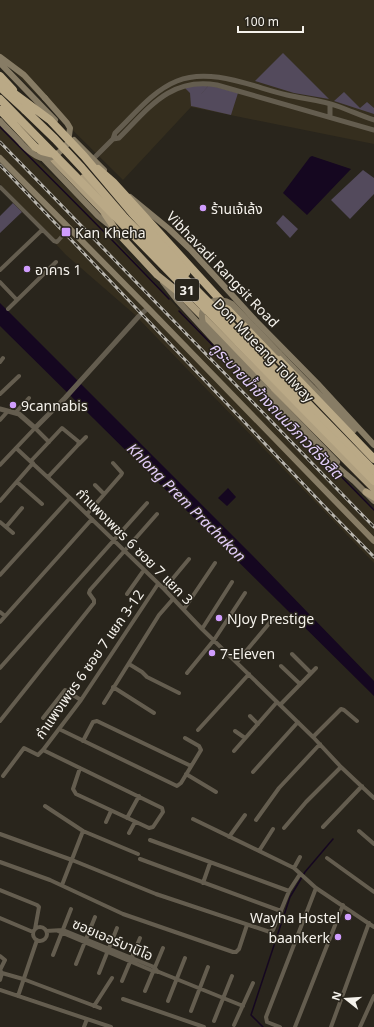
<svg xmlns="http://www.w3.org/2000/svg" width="374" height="1027" font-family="'Noto Sans','Noto Sans Thai',sans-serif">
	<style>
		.built { fill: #352e1e }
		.green { fill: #534a5c }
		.water { fill: #150720 }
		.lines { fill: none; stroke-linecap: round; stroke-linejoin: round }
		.stream { stroke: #150720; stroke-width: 1.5 }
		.minor { stroke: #645d4f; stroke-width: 4 }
		.tertiary { stroke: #645d4f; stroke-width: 5 }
		.secondary { stroke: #877c65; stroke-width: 6 }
		.trunk { stroke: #ae9e7e; stroke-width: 7 }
		.motorway { stroke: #baa986; stroke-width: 8 }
		.rail-casing { stroke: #b9b6af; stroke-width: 3 }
		.rail { stroke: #29251c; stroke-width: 1.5; stroke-dasharray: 4.5; stroke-linecap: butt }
		.secondary-bridge { stroke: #877c65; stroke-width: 6 }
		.motorway-bridge { stroke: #baa986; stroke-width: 8 }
		.poi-dot { fill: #d09dfe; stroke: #29251c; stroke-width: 1.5 }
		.labels { text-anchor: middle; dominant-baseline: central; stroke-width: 3; stroke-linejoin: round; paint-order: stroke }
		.shield { fill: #29251c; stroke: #b8b4ae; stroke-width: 1 }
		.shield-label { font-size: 13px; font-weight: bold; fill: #f5f2ec }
		.poi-label { font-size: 14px; fill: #f5f2ec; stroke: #29251c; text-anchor: start }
		.street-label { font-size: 14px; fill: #f5f2ec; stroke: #29251c }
		.water-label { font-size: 15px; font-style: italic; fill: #e4cefb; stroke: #29251c }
	</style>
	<rect width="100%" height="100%" fill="#29251c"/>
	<path class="built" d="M 0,0 L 374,0 L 374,144 L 191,107 L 123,180 L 0,58 Z
		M 0,125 L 72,193 L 177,307 L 287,422 L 374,509 L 374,563 L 134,314 L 66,255 L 0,184 Z"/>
	<path class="green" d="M 283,53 L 329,99 L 294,93 L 255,81 Z
		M 209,85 L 238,93 L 231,115 L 196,107 L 197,99 Z
		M 189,86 L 208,86 L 197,99 L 196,107 L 191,106 L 190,93 L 185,88 Z
		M 344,92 L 360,108 L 367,102 L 374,108 L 374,114 L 334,101 Z
		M 363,170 L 374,178 L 374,194 L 350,219 L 331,200 Z
		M 13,203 L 22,212 L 0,233 L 0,216 Z
		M 283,215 L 298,229 L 290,238 L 276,223 Z"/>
	<path class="water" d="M 312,156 L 351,169 L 307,215 L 283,193 L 310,157 Z
		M 0,303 L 253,556 L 374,681 L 374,696 L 0,326 Z
		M 228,488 L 236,497 L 227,506 L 218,498 Z"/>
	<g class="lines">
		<path class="stream" d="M 0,127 C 56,184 114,241 169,299
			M 179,311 L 374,510
			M 263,1027 L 251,1015 L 290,897 L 305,872 L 333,839"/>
		<path class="minor" d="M 0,187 L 54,241 L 57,242 L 69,228
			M 0,270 L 42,230
			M 0,282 L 17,300
			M 8,309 L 56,262
			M 0,362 L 3,358
			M 0,394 L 19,376
			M 15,413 L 29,398
			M 0,420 L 8,411
			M 79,444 L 86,437
			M 16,448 L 70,498 L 164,589 L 202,629 L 313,737 L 341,767 L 374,798
			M 31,461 L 62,428 L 79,442 L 78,445 L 48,477
			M 0,465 L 35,428 L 49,442
			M 17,482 L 42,504
			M 95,485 L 104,494
			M 0,501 L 33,463
			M 87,514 L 121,475 L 122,473 L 113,463
			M 0,522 L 13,533
			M 6,527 L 22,508
			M 0,575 L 70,498
			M 164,589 L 189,559
			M 127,594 L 144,570
			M 184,609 L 215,563
			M 0,612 L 5,616
			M 0,622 L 92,519
			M 202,629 L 232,582
			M 292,654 L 311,673
			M 237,662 L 272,620
			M 129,664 L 142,672 L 147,677 L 179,693
			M 281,666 L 300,684
			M 0,668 L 147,503
			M 187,673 L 214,640 L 245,593
			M 113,687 L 154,713
			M 104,703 L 159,615 L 173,599
			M 280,705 L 316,668
			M 250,716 L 258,724
			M 43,718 L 65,690 L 81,700
			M 0,721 L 94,603 L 94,600 L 89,593 L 90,590 L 157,514
			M 59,729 L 177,786 L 181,783 L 201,750 L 199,746 L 185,738
			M 198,730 L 249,674
			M 235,731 L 245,738
			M 313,737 L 341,709 L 344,710 L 357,721
			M 83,741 L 93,722 L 97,721 L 191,766
			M 43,750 L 162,808 L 163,812 L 153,827 L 149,828 L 76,794 L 73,789 L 80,768
			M 234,751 L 277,702
			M 253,772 L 298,722
			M 186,774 L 216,792
			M 3,776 L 24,748 L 38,755 L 43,750 L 81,700 L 158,584
			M 45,806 L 83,831 L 138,854
			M 127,818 L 139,796
			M 193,819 L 294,868 L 316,888 L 374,927
			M 256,820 L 279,788 L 320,744
			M 106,822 L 111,811
			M 323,827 L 362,786
			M 284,828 L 306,802 L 341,767
			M 359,831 L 374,844
			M 129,833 L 135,822
			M 0,834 L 72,860 L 156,894 L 270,932 L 273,930 L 289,891 L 300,874
			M 229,837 L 245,815
			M 150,840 L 289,891
			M 259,851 L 273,829
			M 327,858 L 374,892
			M 140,859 L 281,911
			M 0,862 L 50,880 L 123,914 L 233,952 L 236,952 L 239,949 L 247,925
			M 294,868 L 300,857
			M 203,883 L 210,863
			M 62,885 L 83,831
			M 0,890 L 37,905 L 39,907 L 35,929
			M 0,918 L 33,932
			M33 934a7 7 0 1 1 14 0a7 7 0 1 1-14 0Z
			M 46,931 L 63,930 L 154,967 L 158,972
			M 58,931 L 153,971 L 159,972 L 243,1006
			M 53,955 L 71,909
			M 0,956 L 5,960 L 0,970 L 2,973 L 0,980
			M 76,964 L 95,917
			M 2,973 L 23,979 L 100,1008
			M 99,973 L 117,928
			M 122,981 L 140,938
			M 0,990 L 111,1027
			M 145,991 L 163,948
			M 18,996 L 37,940
			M 123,999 L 204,1027
			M 168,1001 L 185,958
			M 94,1006 L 112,978
			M 191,1011 L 208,967
			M 214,1021 L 232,976
			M 234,1025 L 253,983
			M 84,1027 L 87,1019
			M 280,1027 L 267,1022 L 266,1017 L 316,888
			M 295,1027 L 343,905
			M 331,1027 L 369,923
			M 360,1027 L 374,996"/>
		<path class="tertiary" d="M 330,117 L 330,104
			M 113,139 L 119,138 C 149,108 170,77 217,85 L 374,130
			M 93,159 L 113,139 L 115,133 C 134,115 152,91 177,81 C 211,67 253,87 287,95 C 304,99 323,100 340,107 C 351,111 362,116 374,120
			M 0,409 L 19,414 L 35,428 L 65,398 L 139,316 L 148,308"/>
		<path class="secondary" d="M 0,57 L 24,75 L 45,98
			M 0,63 L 55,120
			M 74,140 L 104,170
			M 40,155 L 98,216 L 114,229
			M 0,158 L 148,308 L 374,541
			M 130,197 L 169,229 L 190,249 L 255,320 L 317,383 L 374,445
			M 163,282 L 177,300 L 245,374 L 327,458 L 354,481 L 374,501
			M 279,353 L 354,430
			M 268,391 L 337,462"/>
		<path class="trunk" d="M 48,154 L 103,211 L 117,232 L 157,275 L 177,291 L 374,489
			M 83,178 L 107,202
			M 366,492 L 374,497"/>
		<path class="motorway" d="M 0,76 L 13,90
			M 0,87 L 25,110
			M 98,169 L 113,182 L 224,304 L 263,343 L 374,459
			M 249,343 L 374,471"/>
		<defs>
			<path id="rail" d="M 0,142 L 374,527
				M 0,165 L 327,509 L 374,557"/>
		</defs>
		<use href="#rail" class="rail-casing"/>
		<use href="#rail" class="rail"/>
		<path class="secondary-bridge" d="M 0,121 C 7,129 15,136 22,144 C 40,163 51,164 68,143 L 70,128 L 67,123 L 45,98
			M 268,391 L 203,323 C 197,303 217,295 232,304 L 279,353"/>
		<path class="motorway-bridge" d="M 0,83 L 50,120 L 84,156 L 132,213 L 179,263 L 186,273
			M 0,99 L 374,481
			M 0,110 L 35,147 L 42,151 L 54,154
			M 25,110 L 55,139 L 82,168 L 125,218 L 249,343"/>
	</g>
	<g class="poi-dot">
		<circle cx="203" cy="208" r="4"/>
		<rect x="61" y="227" width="10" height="10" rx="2"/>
		<circle cx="27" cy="269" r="4"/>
		<circle cx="13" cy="405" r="4"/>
		<circle cx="219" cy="618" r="4"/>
		<circle cx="212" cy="653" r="4"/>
		<circle cx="348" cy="917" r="4"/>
		<circle cx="338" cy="937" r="4"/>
	</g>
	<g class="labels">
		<rect class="shield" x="175" y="279" width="24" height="22" rx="3"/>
		<g class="shield-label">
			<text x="187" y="290">31</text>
		</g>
		<g class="poi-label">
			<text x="211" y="208">ร้านเจ้เล้ง</text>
			<text x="75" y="232">Kan Kheha</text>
			<text x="35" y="269">อาคาร 1</text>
			<text x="21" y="405">9cannabis</text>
			<text x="227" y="618">NJoy Prestige</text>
			<text x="220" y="653">7-Eleven</text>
			<text x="340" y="917" text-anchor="end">Wayha Hostel</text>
			<text x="330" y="937" text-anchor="end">baankerk</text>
		</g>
		<g class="street-label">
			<text transform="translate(223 269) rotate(46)">Vibhavadi Rangsit Road</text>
			<text transform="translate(264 350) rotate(46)">Don Mueang Tollway</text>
			<text transform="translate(135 546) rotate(45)">กำแพงเพชร 6 ซอย 7 แยก 3</text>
			<text transform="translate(89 664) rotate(-55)">กำแพงเพชร 6 ซอย 7 แยก 3-12</text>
			<text transform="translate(113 939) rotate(23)">ซอยเออร์บานิโอ</text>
		</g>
		<g class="water-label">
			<text transform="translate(277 410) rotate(46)">คูระบายน้ำข้างถนนวิภาวดีรังสิต</text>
			<text transform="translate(187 502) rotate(45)">Khlong Prem Prachakon</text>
		</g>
	</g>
	<g transform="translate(346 999) rotate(287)" stroke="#29251c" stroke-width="3" paint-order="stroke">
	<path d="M0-3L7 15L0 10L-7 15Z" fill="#f5f2ec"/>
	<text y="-6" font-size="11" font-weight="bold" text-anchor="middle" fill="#f5f2ec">N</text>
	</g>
	<path d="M238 26v6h65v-6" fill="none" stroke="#f5f2ec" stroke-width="2"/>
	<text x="244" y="26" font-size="12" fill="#f5f2ec" stroke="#29251c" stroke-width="3" paint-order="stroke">100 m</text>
</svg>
